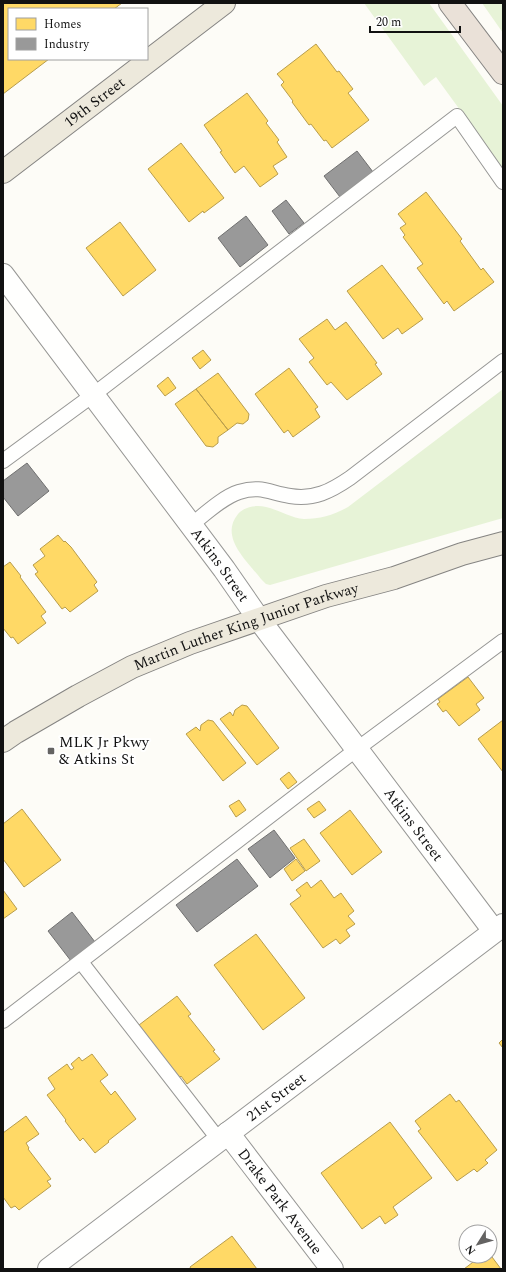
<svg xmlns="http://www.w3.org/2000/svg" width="506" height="1272" font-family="Spectral,serif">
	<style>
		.green { fill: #e7f3d7 }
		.homes { fill: #ffd966; stroke: #b89d4c }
		.industry { fill: #999; stroke: #707070 }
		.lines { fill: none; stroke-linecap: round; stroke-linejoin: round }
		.service-casing { stroke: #979795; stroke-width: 16 }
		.minor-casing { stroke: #979795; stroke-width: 24 }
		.primary-casing { stroke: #858482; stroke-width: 24 }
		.motorway-casing { stroke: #858482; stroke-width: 24 }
		.service { stroke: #fffffe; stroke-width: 14 }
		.minor { stroke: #fffffe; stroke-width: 22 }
		.primary { stroke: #ede9dc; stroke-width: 22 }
		.motorway { stroke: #eae1d8; stroke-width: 22 }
		.poi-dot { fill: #646362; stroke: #fff; stroke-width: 1.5 }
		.labels { text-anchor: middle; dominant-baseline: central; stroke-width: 4; stroke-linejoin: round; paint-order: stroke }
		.street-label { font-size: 15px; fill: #111; stroke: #fff }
		.poi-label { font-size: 15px; fill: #111; stroke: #fff; text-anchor: start }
	</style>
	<rect width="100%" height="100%" fill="#fdfcf7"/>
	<path class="green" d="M 364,3 L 429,3 L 503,106 L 503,169 L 436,77 L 424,86 Z
		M 482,3 L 503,3 L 503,33 Z
		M 503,389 L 503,518 L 270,585 L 266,584 L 261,579 C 247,561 219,537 238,514 C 245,506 257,505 266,507 C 279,510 291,518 304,519 C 320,519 334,515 348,507 Z"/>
	<path class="homes" d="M 3,3 L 122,3 L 114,9 L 9,9 L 9,59 L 49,59 L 3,94 Z
		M 316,44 L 337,72 L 339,71 L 353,89 L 348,93 L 369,120 L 332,148 L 326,140 L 324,141 L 311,124 L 309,125 L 292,102 L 293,101 L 281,85 L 284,82 L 277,74 Z
		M 247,93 L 268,121 L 266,123 L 279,140 L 277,142 L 287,157 L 273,166 L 278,174 L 260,187 L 244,166 L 235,173 L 220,152 L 222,151 L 204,125 Z
		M 181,143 L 224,198 L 204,213 L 203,211 L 189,222 L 148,169 Z
		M 426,192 L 462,239 L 460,241 L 481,270 L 483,268 L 494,282 L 454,311 L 447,301 L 444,304 L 417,268 L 423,264 L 403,237 L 405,235 L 400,228 L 406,224 L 398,214 Z
		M 120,222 L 156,270 L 123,296 L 86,248 Z
		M 382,265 L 423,319 L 402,334 L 398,328 L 383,339 L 347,291 Z
		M 327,319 L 335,330 L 346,322 L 377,363 L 375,364 L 382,374 L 347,400 L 331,382 L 327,385 L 309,362 L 314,358 L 299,339 Z
		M 203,350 L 211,360 L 200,369 L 192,358 Z
		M 289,368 L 318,407 L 315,409 L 320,417 L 293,437 L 288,430 L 284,433 L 255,394 Z
		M 218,373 L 249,414 L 248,420 L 243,424 L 237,423 L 228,430 L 196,389 Z
		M 168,377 L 176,388 L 165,396 L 157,386 Z
		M 196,389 L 228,430 L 218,437 L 218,443 L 213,447 L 206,446 L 175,404 Z
		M 58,535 L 64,542 L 65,541 L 71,547 L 97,582 L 94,585 L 98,591 L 70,612 L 65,607 L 62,609 L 35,574 L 38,572 L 33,565 L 45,556 L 40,549 Z
		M 10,562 L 21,576 L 20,577 L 46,612 L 41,616 L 46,623 L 18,644 L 13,637 L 11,638 L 3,628 L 3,567 Z
		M 468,677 L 484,698 L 476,704 L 480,710 L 459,726 L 446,710 L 443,712 L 437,704 L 440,702 L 438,699 Z
		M 242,705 L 247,706 L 279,748 L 257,765 L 220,719 L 230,712 L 233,716 L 235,710 Z
		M 208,720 L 213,721 L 246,763 L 223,781 L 186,734 L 196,727 L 200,731 L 201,725 Z
		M 503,720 L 503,772 L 478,739 Z
		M 289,772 L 297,782 L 288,789 L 280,779 Z
		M 239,800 L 246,810 L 236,817 L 229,806 Z
		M 319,801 L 326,810 L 314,818 L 307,809 Z
		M 22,809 L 61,860 L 24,887 L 3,859 L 3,824 Z
		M 350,810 L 382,852 L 352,875 L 320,833 Z
		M 304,839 L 320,861 L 306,871 L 290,848 Z
		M 296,859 L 305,871 L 292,881 L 284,869 Z
		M 321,880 L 334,898 L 341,893 L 354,911 L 348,916 L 355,924 L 346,930 L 350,936 L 340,944 L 336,939 L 323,948 L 290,904 L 301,896 L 296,890 L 307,882 L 311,888 Z
		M 3,890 L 17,909 L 3,919 Z
		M 256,934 L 305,998 L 263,1030 L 214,965 Z
		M 177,996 L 191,1014 L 188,1016 L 215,1050 L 213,1051 L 220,1059 L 187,1084 L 181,1076 L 179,1078 L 139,1025 Z
		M 503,1039 L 503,1048 L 499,1043 Z
		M 92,1054 L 108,1075 L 100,1081 L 111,1095 L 115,1091 L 136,1119 L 108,1141 L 109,1142 L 95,1153 L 83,1138 L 80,1141 L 65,1121 L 66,1120 L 47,1095 L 55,1089 L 48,1078 L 67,1064 L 71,1070 L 74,1068 L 71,1064 L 79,1057 L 82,1061 Z
		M 450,1094 L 456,1102 L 459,1100 L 497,1150 L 485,1160 L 488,1163 L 477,1172 L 474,1169 L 457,1181 L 418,1131 L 421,1129 L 415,1121 Z
		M 26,1116 L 39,1134 L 26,1143 L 29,1148 L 28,1149 L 51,1179 L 47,1181 L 51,1186 L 19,1210 L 15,1206 L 11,1208 L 3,1197 L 3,1133 Z
		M 390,1122 L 432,1178 L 393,1207 L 398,1215 L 385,1224 L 380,1216 L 362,1229 L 321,1173 Z
		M 232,1236 L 257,1269 L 191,1269 L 190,1267 Z
		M 481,1256 L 485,1262 L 492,1257 L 501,1269 L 464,1269 Z"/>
	<path class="industry" d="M 357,151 L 373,172 L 340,197 L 324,176 Z
		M 286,200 L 304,223 L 289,234 L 272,211 Z
		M 246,216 L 268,245 L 240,267 L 218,238 Z
		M 27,463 L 49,491 L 18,516 L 3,497 L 3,481 Z
		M 274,830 L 295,858 L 270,878 L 248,849 Z
		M 237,859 L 258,886 L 197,932 L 176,905 Z
		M 72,912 L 95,942 L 71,961 L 48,931 Z"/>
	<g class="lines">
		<defs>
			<path id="service" d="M 3,461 L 93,395 L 457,116 L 503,182
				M 191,525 C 205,514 223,497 239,492 C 261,485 270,493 290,496 C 314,500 331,491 350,478 L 503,361
				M 81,962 L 219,1140
				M 3,1021 L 357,749 L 503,641"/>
			<g id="minor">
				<path id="s1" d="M 3,275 L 224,569 L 258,618 L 494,931"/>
				<path id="s2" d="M 228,1133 L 332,1269"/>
				<path id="s3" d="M 49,1269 L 503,925"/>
			</g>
			<g id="primary">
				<path id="s4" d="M 3,172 L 224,3"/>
				<path id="s5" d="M 3,741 L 16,732 L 78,696 L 132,667 L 190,643 L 326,596 L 394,578 L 462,554 L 503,543"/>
			</g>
			<path id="motorway" d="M 450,3 L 503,73"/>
		</defs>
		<use href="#service" class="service-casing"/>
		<use href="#minor" class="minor-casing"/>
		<use href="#primary" class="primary-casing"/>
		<use href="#motorway" class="motorway-casing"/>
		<use href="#service" class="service"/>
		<use href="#minor" class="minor"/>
		<use href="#primary" class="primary"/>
		<use href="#motorway" class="motorway"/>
	</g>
	<rect class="poi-dot" x="47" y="747" width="8" height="8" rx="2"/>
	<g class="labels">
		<g class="street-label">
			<text stroke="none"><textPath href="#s4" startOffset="115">19th Street</textPath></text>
			<text stroke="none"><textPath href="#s1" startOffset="362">Atkins Street</textPath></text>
			<text stroke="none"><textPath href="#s5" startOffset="270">Martin Luther King Junior Parkway</textPath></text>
			<text stroke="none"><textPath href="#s1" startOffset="686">Atkins Street</textPath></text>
			<text stroke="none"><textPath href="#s3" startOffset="285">21st Street</textPath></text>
			<text stroke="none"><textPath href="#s2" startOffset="86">Drake Park Avenue</textPath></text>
		</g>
		<g class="poi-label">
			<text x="59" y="742">MLK Jr Pkwy<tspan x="59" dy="17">&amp; Atkins St</tspan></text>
		</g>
	</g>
	<rect width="506" height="1272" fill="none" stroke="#111111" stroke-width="8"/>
	<rect x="8" y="8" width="140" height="52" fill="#ffffff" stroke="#a0a0a0"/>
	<rect x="16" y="18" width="20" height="12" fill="#ffd966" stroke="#a0a0a0"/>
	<text x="44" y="28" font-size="12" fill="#111111">Homes</text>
	<rect x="16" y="38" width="20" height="12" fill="#999999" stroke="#a0a0a0"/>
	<text x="44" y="48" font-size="12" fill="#111111">Industry</text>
	<g transform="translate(478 1244) rotate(233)"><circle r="19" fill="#ffffff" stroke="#a0a0a0"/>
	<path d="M0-3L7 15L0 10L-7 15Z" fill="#646362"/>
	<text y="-6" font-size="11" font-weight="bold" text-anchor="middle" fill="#111111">N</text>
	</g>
	<path d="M370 26v6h90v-6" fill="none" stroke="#111111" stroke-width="2"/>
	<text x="376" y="26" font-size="12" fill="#111111" stroke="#ffffff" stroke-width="3" paint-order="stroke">20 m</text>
</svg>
